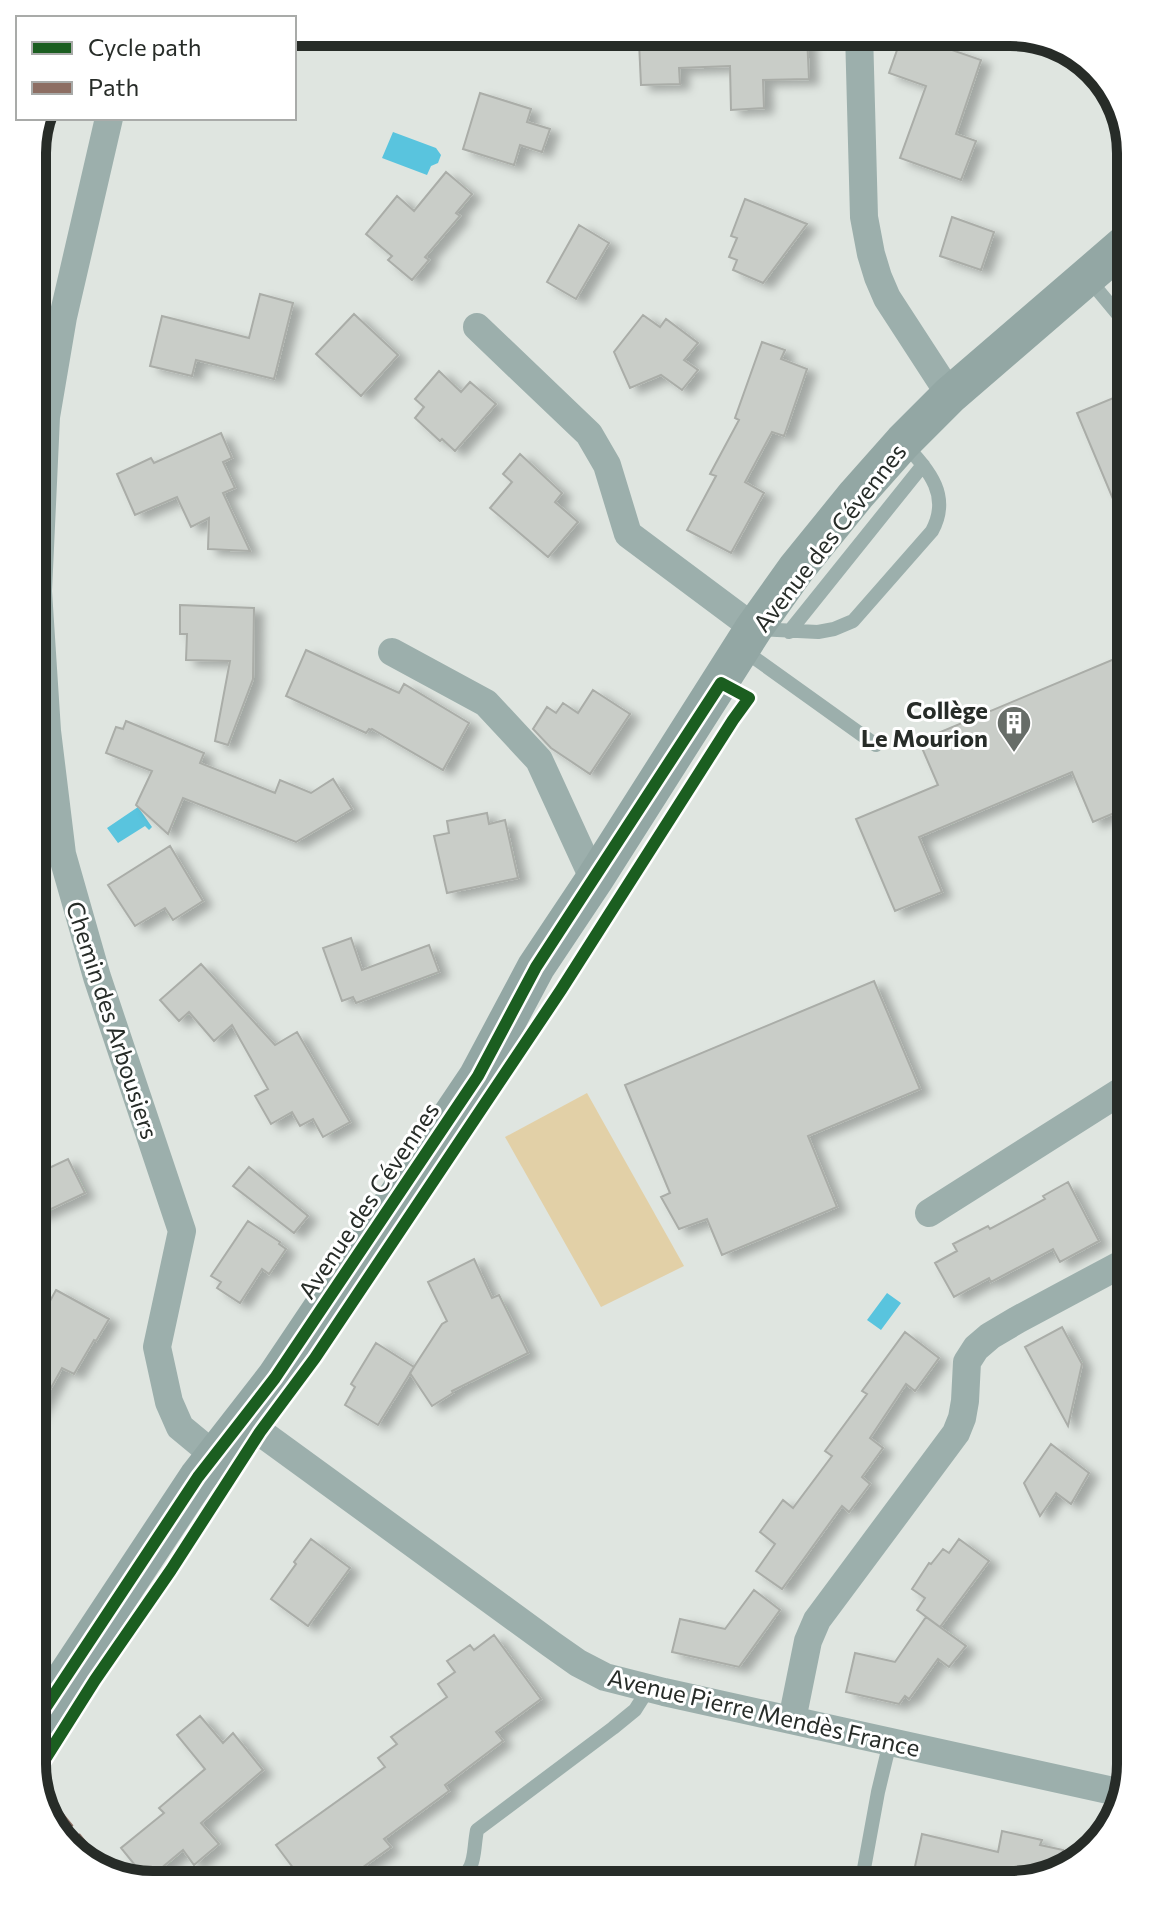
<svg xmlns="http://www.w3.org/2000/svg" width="1163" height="1917" font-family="Commissioner,sans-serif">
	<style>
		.green { fill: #e2d0a7 }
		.water { fill: #59c4de }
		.building { fill: #c9cdc8; stroke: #aaada8; stroke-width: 2; filter: url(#shadow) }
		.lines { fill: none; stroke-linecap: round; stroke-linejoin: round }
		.lane { stroke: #9cafac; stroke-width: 14 }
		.street { stroke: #9cafac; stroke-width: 28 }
		.secondary { stroke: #93a7a4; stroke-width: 38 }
		.quiet { stroke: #8d6e63; stroke-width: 10; stroke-dasharray: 20 10; stroke-linecap: butt }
		.cycleway-casing { stroke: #fff; stroke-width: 17 }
		.cycleway { stroke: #1b5e20; stroke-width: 12 }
		.labels { text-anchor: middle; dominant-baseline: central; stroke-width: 6; stroke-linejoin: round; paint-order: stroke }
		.street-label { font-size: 24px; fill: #272c28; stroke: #fff }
		.poi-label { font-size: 24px; font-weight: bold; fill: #272c28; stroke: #fff; text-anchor: end }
		.rim { fill: none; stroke: #272c28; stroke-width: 10 }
	</style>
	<defs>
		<filter id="shadow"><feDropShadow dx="9" dy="5" stdDeviation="4" flood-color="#0004"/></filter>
	</defs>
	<rect width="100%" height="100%" fill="#dfe5e0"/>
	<path class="green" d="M 587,1093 L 684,1266 L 601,1307 L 505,1137 Z"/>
	<path class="water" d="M 393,132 L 436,148 L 441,155 L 438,163 L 431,166 L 427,175 L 382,158 Z
		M 138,807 L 152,827 L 149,830 L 145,826 L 118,843 L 107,828 Z
		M 887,1293 L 901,1303 L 881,1330 L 867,1320 Z"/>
	<path class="building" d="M 675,32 L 795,32 L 795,36 L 807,36 L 809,79 L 763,80 L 764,108 L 731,110 L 730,66 L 679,68 L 680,84 L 641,85 L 639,42 L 675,40 Z
		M 903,33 L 981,60 L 956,134 L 976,141 L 961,180 L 900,158 L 926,86 L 889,73 Z
		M 480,93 L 531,109 L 527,122 L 550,129 L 542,152 L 520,145 L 514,165 L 463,149 Z
		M 446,172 L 472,194 L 456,213 L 460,216 L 425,257 L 429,260 L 412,280 L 388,260 L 392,256 L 366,234 L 397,196 L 414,211 Z
		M 745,199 L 807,224 L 763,283 L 733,270 L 737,260 L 729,257 L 737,238 L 731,236 Z
		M 952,217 L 994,232 L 981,270 L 940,256 Z
		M 579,225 L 609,243 L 576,299 L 547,282 Z
		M 260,294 L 293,303 L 274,379 L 196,360 L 192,376 L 150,366 L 162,316 L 249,338 Z
		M 354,314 L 398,355 L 361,396 L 316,354 Z
		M 643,315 L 660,327 L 666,319 L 698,343 L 684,360 L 698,370 L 682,390 L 661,375 L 630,388 L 614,352 Z
		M 762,342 L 785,350 L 781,359 L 807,369 L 784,436 L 772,432 L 745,482 L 764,493 L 731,553 L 687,530 L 716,476 L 710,474 L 739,420 L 735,418 Z
		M 439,371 L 461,392 L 470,382 L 496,404 L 455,451 L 442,439 L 440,441 L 415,418 L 424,407 L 415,399 Z
		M 1123,394 L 1131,414 L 1131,542 L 1077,413 Z
		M 221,433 L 232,458 L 223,462 L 235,488 L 223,493 L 250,551 L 208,549 L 209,518 L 191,527 L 177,497 L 135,515 L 117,474 L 151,458 L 154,463 Z
		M 520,454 L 562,493 L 555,502 L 578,522 L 548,557 L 490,508 L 512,482 L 503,474 Z
		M 180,605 L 254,608 L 253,679 L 228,745 L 215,741 L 230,661 L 186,660 L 187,634 L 180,634 Z
		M 306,650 L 399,693 L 404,684 L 469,723 L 443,770 L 372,729 L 371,730 L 369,729 L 366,733 L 286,696 Z
		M 1131,652 L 1131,806 L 1093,822 L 1072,772 L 919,837 L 942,892 L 895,911 L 856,819 L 938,785 L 919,741 Z
		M 593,690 L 630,714 L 590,774 L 551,748 L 533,729 L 547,707 L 556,713 L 563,703 L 578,713 Z
		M 126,721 L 204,753 L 200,763 L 275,793 L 280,780 L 311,793 L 333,779 L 352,809 L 296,842 L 183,798 L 168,834 L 136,805 L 152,771 L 106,753 L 116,727 L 123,729 Z
		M 487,813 L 489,824 L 505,820 L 518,878 L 447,893 L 434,836 L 449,833 L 447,821 Z
		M 170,846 L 203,901 L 173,920 L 165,908 L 135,926 L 108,885 Z
		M 351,938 L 362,970 L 429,945 L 439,972 L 356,1003 L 353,997 L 342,1001 L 323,948 Z
		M 201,964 L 275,1045 L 297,1032 L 350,1122 L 323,1137 L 313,1119 L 300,1126 L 292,1112 L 271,1124 L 255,1096 L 268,1089 L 232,1025 L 214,1041 L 189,1012 L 179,1021 L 160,1000 Z
		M 874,981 L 920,1089 L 808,1136 L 837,1207 L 722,1255 L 707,1219 L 679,1229 L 661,1197 L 670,1193 L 625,1085 Z
		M 68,1159 L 85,1193 L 32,1218 L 32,1176 Z
		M 249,1167 L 308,1216 L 294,1233 L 233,1186 Z
		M 1068,1182 L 1099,1241 L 1060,1262 L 1053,1249 L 991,1282 L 989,1278 L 954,1297 L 935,1263 L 957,1251 L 953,1244 L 988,1226 L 990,1229 L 1045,1199 L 1043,1196 Z
		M 248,1221 L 280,1242 L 279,1244 L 286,1249 L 269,1274 L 262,1269 L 240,1303 L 217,1288 L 221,1282 L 211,1276 Z
		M 474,1259 L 492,1298 L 499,1295 L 528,1353 L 452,1391 L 453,1393 L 432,1406 L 410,1373 L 442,1324 L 447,1321 L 428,1282 Z
		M 56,1290 L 109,1319 L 96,1341 L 94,1340 L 74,1374 L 62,1368 L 32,1422 L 32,1334 Z
		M 1062,1327 L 1082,1364 L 1068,1426 L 1025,1347 Z
		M 905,1332 L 939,1358 L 915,1391 L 906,1384 L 870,1438 L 883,1448 L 862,1477 L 870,1484 L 849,1512 L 842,1506 L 782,1589 L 756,1571 L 775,1544 L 760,1532 L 783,1500 L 793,1508 L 832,1456 L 825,1451 L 867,1394 L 862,1391 Z
		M 376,1343 L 414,1367 L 378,1425 L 345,1405 L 355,1387 L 351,1384 Z
		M 1051,1444 L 1089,1473 L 1071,1504 L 1056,1493 L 1040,1516 L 1024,1483 Z
		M 311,1539 L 350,1568 L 308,1626 L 271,1599 L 296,1564 L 294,1562 Z
		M 959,1539 L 989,1561 L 940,1627 L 917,1610 L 925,1598 L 912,1589 L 929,1563 L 931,1564 L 943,1549 L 949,1553 Z
		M 754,1590 L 780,1610 L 739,1667 L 672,1652 L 680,1619 L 725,1629 Z
		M 926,1617 L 966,1646 L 949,1667 L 938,1659 L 909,1699 L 905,1696 L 899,1704 L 846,1692 L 855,1653 L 895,1662 Z
		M 494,1635 L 541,1699 L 496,1732 L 503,1741 L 445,1785 L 449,1791 L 384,1839 L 391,1847 L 338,1885 L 306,1885 L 276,1845 L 385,1767 L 378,1758 L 397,1744 L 391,1737 L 447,1697 L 438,1684 L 455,1672 L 447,1661 L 470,1645 L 474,1650 Z
		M 200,1716 L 223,1743 L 233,1733 L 263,1770 L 201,1823 L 219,1844 L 194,1865 L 183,1850 L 147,1880 L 121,1848 L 164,1813 L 159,1808 L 205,1769 L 177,1735 Z
		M 1002,1831 L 1042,1840 L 1040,1845 L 1063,1850 L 1058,1874 L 1010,1885 L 911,1885 L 922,1834 L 998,1852 Z"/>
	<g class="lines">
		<path class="lane" d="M 1087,277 L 1131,330
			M 758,629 L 818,632 L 834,629 L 853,621 L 932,531 C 952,494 927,469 903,442
			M 789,632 L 923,465
			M 742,649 L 876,745
			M 453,1885 C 478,1867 472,1857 477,1830 L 613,1728 L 635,1710 L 649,1688
			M 861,1885 L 878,1792 L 890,1742"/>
		<path class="street" d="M 859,32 L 864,217 L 871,254 L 878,277 L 887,298 L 950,395
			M 109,118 L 63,317 L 46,417 L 38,591 L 47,731 L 62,854 L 97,977 L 182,1231 L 157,1347 L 169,1402 L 180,1427 L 215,1456
			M 477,327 L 589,434 L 607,465 L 628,534 L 754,628
			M 392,652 L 486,703 L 539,760 L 594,880
			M 929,1213 L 1131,1085
			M 242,1422 L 260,1432 L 551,1644 L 578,1663 L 605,1677 L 664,1692 L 1122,1793
			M 792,1720 L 808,1641 L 817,1620 L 956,1433 L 962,1418 L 965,1401 L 967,1362 L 976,1348 L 990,1336 L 1017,1320 L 1131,1259"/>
		<path class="secondary" d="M 32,1728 L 198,1477 L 275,1378 L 478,1076 L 536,967 L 594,880 L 754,628 L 796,569 L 856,495 L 903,442 L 950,395 L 1131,239"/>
		<path class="quiet" d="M 38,1790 L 104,1871"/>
		<defs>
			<path id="cycleway" d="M 32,1728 L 198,1477 L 275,1378 L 478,1076 L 536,967 L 721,683 L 749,698 L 733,720 L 561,990 L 315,1358 L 260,1432 L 171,1570 L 95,1680 L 35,1775"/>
		</defs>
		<use href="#cycleway" class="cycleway-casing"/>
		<use href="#cycleway" class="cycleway"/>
	</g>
	<defs>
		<symbol id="building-pin" viewBox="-11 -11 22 30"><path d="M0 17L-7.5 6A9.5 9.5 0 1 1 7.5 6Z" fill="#676d68" stroke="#fff"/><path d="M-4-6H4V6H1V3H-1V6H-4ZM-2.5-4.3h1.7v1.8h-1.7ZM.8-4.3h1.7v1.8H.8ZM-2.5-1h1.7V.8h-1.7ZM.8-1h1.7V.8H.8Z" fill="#fff"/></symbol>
	</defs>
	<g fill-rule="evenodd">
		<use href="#building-pin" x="994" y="703" width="40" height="54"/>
	</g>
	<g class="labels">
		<g class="street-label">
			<text transform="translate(829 537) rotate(-52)">Avenue des Cévennes</text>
			<text transform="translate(113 1020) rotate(72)">Chemin des Arbousiers</text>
			<text transform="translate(368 1200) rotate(-56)">Avenue des Cévennes</text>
			<text transform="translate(764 1712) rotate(13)">Avenue Pierre Mendès France</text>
		</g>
		<g class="poi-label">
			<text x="988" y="709">Collège<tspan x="988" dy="28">Le Mourion</tspan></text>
		</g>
	</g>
	<path d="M0 0H1163V1917H0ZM153 46H1010A107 107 0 0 1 1117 153V1764A107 107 0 0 1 1010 1871H153A107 107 0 0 1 46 1764V153A107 107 0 0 1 153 46Z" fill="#fff" fill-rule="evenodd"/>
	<path class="rim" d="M153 46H1010A107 107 0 0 1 1117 153V1764A107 107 0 0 1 1010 1871H153A107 107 0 0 1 46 1764V153A107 107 0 0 1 153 46Z"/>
	<rect x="16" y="16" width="280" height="104" fill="#ffffff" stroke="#a9aba9" stroke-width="2"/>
	<rect x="32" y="42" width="40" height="12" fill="#1b5e20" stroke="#a9aba9" stroke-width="2"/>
	<text x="88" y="56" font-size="24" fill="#272c28">Cycle path</text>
	<rect x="32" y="82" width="40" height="12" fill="#8d6e63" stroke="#a9aba9" stroke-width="2"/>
	<text x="88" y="96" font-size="24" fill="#272c28">Path</text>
</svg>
